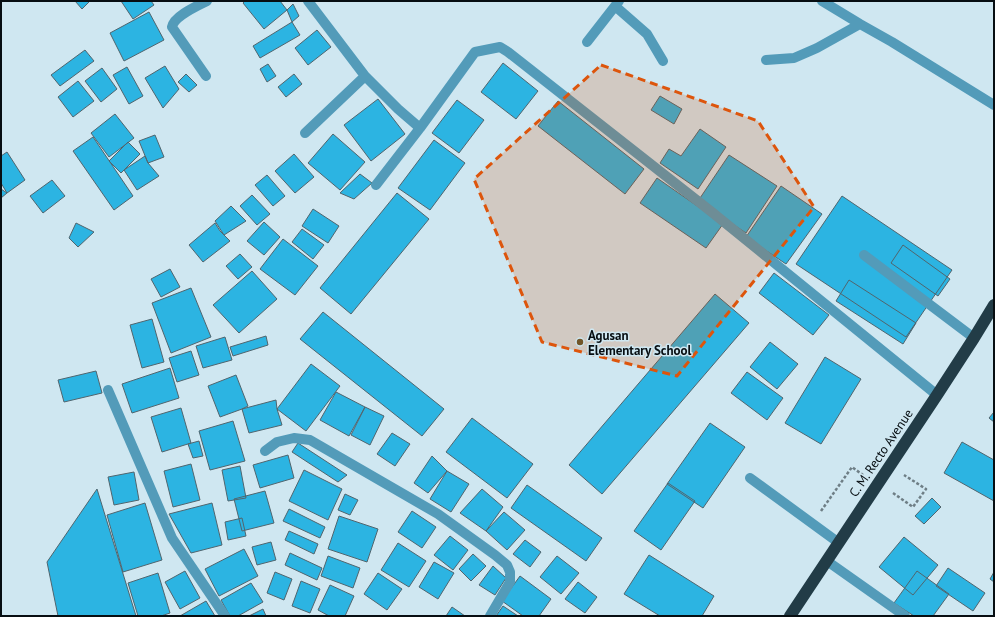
<svg xmlns="http://www.w3.org/2000/svg" width="995" height="617" font-family="'PT Sans',sans-serif">
	<style>
		.building { fill: #2cb4e2; stroke: #50656e }
		.lines { fill: none; stroke-linecap: round; stroke-linejoin: round }
		.path { stroke: #6e7e85; stroke-width: 2.5; stroke-dasharray: 3 2; stroke-linecap: butt }
		.minor { stroke: #539bb9; stroke-width: 10 }
		.highway { stroke: #223c47; stroke-width: 12 }
		.marked { fill: #dd550c; fill-opacity: 0.2; stroke: #dd550c; stroke-width: 3; stroke-dasharray: 8 5; stroke-linejoin: round }
		.poi-dot { fill: #725629; stroke: #cfe7f1; stroke-width: 1.5 }
		.labels { text-anchor: middle; dominant-baseline: central; stroke-width: 3; stroke-linejoin: round; paint-order: stroke }
		.poi-label { font-size: 13px; font-weight: bold; fill: #070e12; stroke: #cfe7f1; text-anchor: start }
		.street-label { font-size: 13px; fill: #070e12; stroke: #cfe7f1 }
	</style>
	<rect width="100%" height="100%" fill="#cfe7f1"/>
	<path class="building" d="M 75,1 L 90,1 L 82,9 Z
		M 121,1 L 151,1 L 154,5 L 133,19 Z
		M 245,1 L 280,1 L 287,10 L 264,29 L 243,3 Z
		M 293,4 L 299,16 L 292,22 L 287,10 Z
		M 149,12 L 164,40 L 124,61 L 110,33 Z
		M 292,22 L 300,35 L 260,58 L 253,46 Z
		M 317,30 L 331,47 L 308,65 L 295,48 Z
		M 85,50 L 94,61 L 60,86 L 51,75 Z
		M 503,63 L 538,91 L 516,119 L 481,92 Z
		M 268,64 L 276,76 L 267,82 L 260,69 Z
		M 165,66 L 179,89 L 163,108 L 145,78 Z
		M 127,67 L 143,96 L 129,104 L 113,75 Z
		M 102,68 L 117,89 L 101,102 L 85,81 Z
		M 186,74 L 197,85 L 189,92 L 178,82 Z
		M 294,74 L 302,84 L 286,97 L 278,87 Z
		M 78,81 L 94,101 L 73,117 L 58,97 Z
		M 660,96 L 682,109 L 674,124 L 651,110 Z
		M 378,99 L 405,134 L 371,161 L 344,125 Z
		M 457,100 L 484,120 L 459,153 L 432,133 Z
		M 558,101 L 644,169 L 625,194 L 538,126 Z
		M 115,114 L 134,138 L 109,157 L 91,133 Z
		M 700,129 L 726,147 L 698,189 L 660,163 L 669,149 L 681,156 Z
		M 333,134 L 365,162 L 340,190 L 308,163 Z
		M 155,135 L 164,157 L 148,163 L 139,141 Z
		M 93,137 L 133,196 L 114,210 L 73,151 Z
		M 434,140 L 465,163 L 430,210 L 398,188 Z
		M 128,142 L 140,154 L 121,173 L 109,161 Z
		M 7,152 L 25,180 L 7,193 L 1,183 L 1,156 Z
		M 294,154 L 314,177 L 295,193 L 275,171 Z
		M 729,155 L 777,186 L 746,233 L 698,201 Z
		M 145,156 L 148,163 L 159,176 L 137,190 L 124,170 Z
		M 360,174 L 372,183 L 354,199 L 340,193 Z
		M 267,175 L 285,196 L 273,206 L 255,185 Z
		M 657,178 L 723,224 L 706,248 L 640,203 Z
		M 52,180 L 65,196 L 43,213 L 30,196 Z
		M 781,186 L 822,214 L 786,264 L 746,237 Z
		M 1,189 L 7,193 L 1,198 Z
		M 397,193 L 429,219 L 351,314 L 320,288 Z
		M 252,195 L 270,214 L 257,225 L 240,206 Z
		M 842,196 L 952,270 L 906,337 L 796,264 Z
		M 231,206 L 246,221 L 224,235 L 215,221 Z
		M 313,209 L 339,226 L 328,243 L 302,226 Z
		M 264,222 L 280,237 L 264,255 L 247,241 Z
		M 76,223 L 94,232 L 78,247 L 69,238 Z
		M 215,223 L 220,231 L 230,241 L 203,262 L 189,245 Z
		M 302,229 L 324,245 L 313,259 L 292,242 Z
		M 283,239 L 318,266 L 295,295 L 260,269 Z
		M 903,245 L 950,279 L 938,296 L 891,263 Z
		M 240,254 L 252,267 L 238,279 L 226,266 Z
		M 170,269 L 180,287 L 161,297 L 151,279 Z
		M 252,271 L 277,299 L 239,333 L 213,305 Z
		M 774,273 L 829,315 L 813,335 L 759,293 Z
		M 849,280 L 916,323 L 903,344 L 836,301 Z
		M 191,288 L 211,337 L 171,353 L 152,303 Z
		M 715,294 L 749,323 L 602,494 L 569,465 Z
		M 323,312 L 444,409 L 422,436 L 300,339 Z
		M 152,319 L 164,362 L 142,368 L 130,325 Z
		M 266,336 L 268,345 L 233,356 L 230,347 Z
		M 225,337 L 232,360 L 203,368 L 196,346 Z
		M 770,342 L 798,364 L 777,389 L 750,367 Z
		M 191,351 L 199,375 L 177,382 L 169,358 Z
		M 825,357 L 861,379 L 821,444 L 785,423 Z
		M 311,364 L 340,386 L 306,431 L 277,409 Z
		M 170,368 L 179,398 L 132,413 L 122,384 Z
		M 96,371 L 102,393 L 64,402 L 58,380 Z
		M 747,372 L 783,398 L 767,420 L 731,393 Z
		M 236,375 L 248,406 L 242,409 L 220,417 L 208,386 Z
		M 336,392 L 365,407 L 349,436 L 320,420 Z
		M 276,400 L 277,409 L 282,425 L 249,433 L 242,409 Z
		M 365,407 L 384,416 L 370,445 L 351,435 Z
		M 181,408 L 191,443 L 162,452 L 151,417 Z
		M 994,412 L 994,422 L 989,418 Z
		M 472,418 L 533,464 L 507,498 L 446,452 Z
		M 233,421 L 245,461 L 210,470 L 199,431 Z
		M 710,423 L 745,447 L 703,508 L 667,484 Z
		M 392,433 L 410,444 L 395,466 L 377,454 Z
		M 199,441 L 203,456 L 193,458 L 188,444 Z
		M 962,442 L 994,460 L 994,501 L 944,473 Z
		M 298,443 L 347,475 L 338,482 L 292,452 Z
		M 288,455 L 294,478 L 260,488 L 253,465 Z
		M 432,456 L 447,471 L 428,493 L 414,483 Z
		M 191,464 L 200,500 L 173,507 L 164,471 Z
		M 240,466 L 246,498 L 228,501 L 222,470 Z
		M 304,470 L 342,489 L 328,520 L 289,501 Z
		M 447,471 L 469,484 L 451,512 L 430,499 Z
		M 134,472 L 139,500 L 114,505 L 108,477 Z
		M 668,483 L 695,501 L 661,550 L 634,531 Z
		M 527,485 L 602,538 L 586,561 L 511,508 Z
		M 97,489 L 136,616 L 58,616 L 47,562 Z
		M 482,489 L 503,507 L 486,531 L 460,513 Z
		M 265,491 L 274,523 L 242,531 L 234,499 Z
		M 345,494 L 358,500 L 350,515 L 338,510 Z
		M 932,498 L 941,507 L 924,524 L 915,516 Z
		M 145,503 L 162,560 L 123,572 L 107,515 Z
		M 212,503 L 222,545 L 191,553 L 169,514 Z
		M 289,509 L 325,527 L 320,538 L 283,521 Z
		M 412,511 L 436,527 L 422,548 L 398,532 Z
		M 504,512 L 525,530 L 507,550 L 486,531 Z
		M 339,516 L 378,529 L 367,562 L 328,549 Z
		M 242,518 L 246,536 L 228,540 L 225,522 Z
		M 289,531 L 318,544 L 314,554 L 285,540 Z
		M 450,536 L 468,550 L 453,570 L 434,555 Z
		M 904,537 L 938,565 L 913,595 L 879,567 Z
		M 525,540 L 541,552 L 530,567 L 513,554 Z
		M 271,542 L 276,560 L 257,565 L 252,547 Z
		M 398,543 L 426,561 L 409,587 L 381,570 Z
		M 244,549 L 258,576 L 219,596 L 205,569 Z
		M 290,553 L 322,568 L 317,580 L 285,565 Z
		M 473,554 L 486,566 L 471,581 L 459,569 Z
		M 649,555 L 714,596 L 702,616 L 660,616 L 624,594 Z
		M 328,556 L 360,568 L 353,588 L 321,576 Z
		M 557,556 L 579,573 L 561,594 L 540,577 Z
		M 434,562 L 454,573 L 438,599 L 419,587 Z
		M 493,566 L 506,578 L 495,595 L 479,585 Z
		M 948,568 L 985,593 L 973,611 L 936,586 Z
		M 185,571 L 200,598 L 180,609 L 165,582 Z
		M 917,571 L 949,594 L 933,616 L 914,616 L 894,603 Z
		M 275,572 L 292,579 L 284,600 L 267,593 Z
		M 994,572 L 994,582 L 990,579 Z
		M 158,573 L 170,613 L 161,616 L 138,616 L 128,583 Z
		M 378,573 L 402,589 L 387,610 L 364,594 Z
		M 520,576 L 551,599 L 539,616 L 523,616 L 502,601 Z
		M 301,581 L 320,589 L 310,613 L 292,606 Z
		M 578,582 L 597,597 L 585,613 L 565,599 Z
		M 251,583 L 263,602 L 238,616 L 230,616 L 221,600 Z
		M 330,585 L 354,596 L 345,616 L 329,616 L 318,610 Z
		M 206,601 L 215,616 L 180,616 Z
		M 503,606 L 518,616 L 496,616 Z
		M 452,607 L 465,616 L 446,616 Z
		M 263,609 L 266,616 L 249,616 Z"/>
	<g class="lines">
		<path class="path" d="M 893,493 L 913,507 L 926,489 L 904,475
			M 821,511 L 852,467 L 863,475"/>
		<path class="minor" d="M 308,1 L 365,76 L 398,109 L 420,128
			M 822,1 L 860,24 L 892,42 L 994,105
			M 615,6 L 647,34 L 663,61
			M 587,42 L 619,1
			M 766,60 L 794,58 L 817,48 L 860,24
			M 206,76 L 172,27 C 174,16 197,6 207,1
			M 305,133 L 365,76
			M 376,185 L 420,128 L 475,52 L 500,47 L 508,52 L 713,213 L 937,395
			M 864,255 L 974,338
			M 108,390 L 172,538 L 225,616
			M 265,451 L 277,442 L 294,438 L 310,440 L 438,514 L 495,555 L 507,565 L 510,572 L 510,582 L 490,616
			M 750,478 L 839,543
			M 827,561 L 905,616"/>
		<path class="highway" d="M 790,616 L 937,395 L 974,338 L 994,305"/>
	</g>
	<path class="marked" d="M 601,65 L 758,121 L 814,207 L 677,376 L 542,342 L 474,179 Z"/>
	<circle class="poi-dot" cx="580" cy="342" r="4"/>
	<g class="labels">
		<g class="poi-label">
			<text x="588" y="335">Agusan<tspan x="588" dy="15">Elementary School</tspan></text>
		</g>
		<g class="street-label">
			<text transform="translate(881 453) rotate(-56)">C. M. Recto Avenue</text>
		</g>
	</g>
	<rect width="995" height="617" fill="none" stroke="#070e12" stroke-width="4"/>
</svg>
